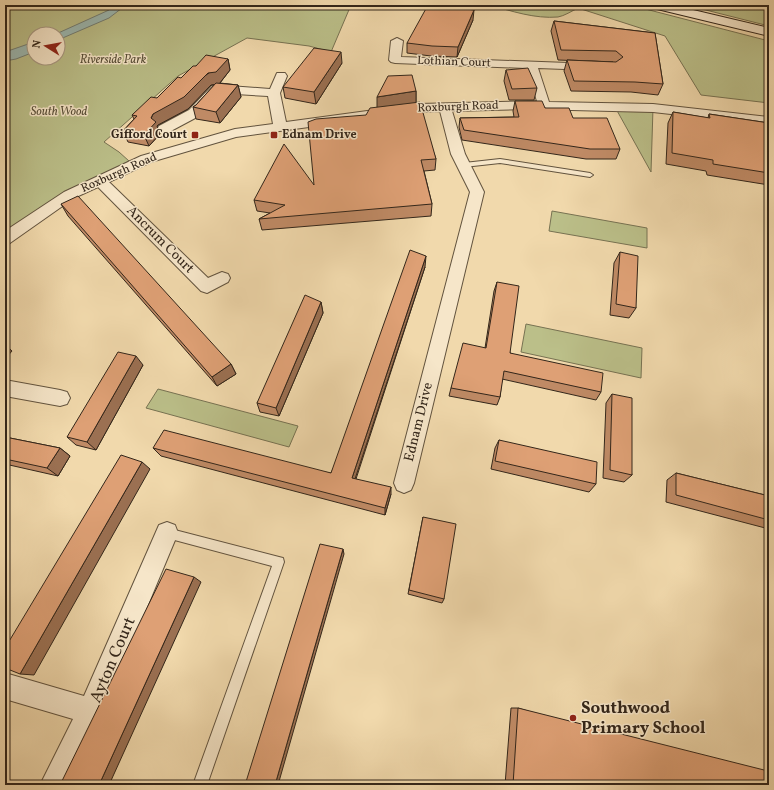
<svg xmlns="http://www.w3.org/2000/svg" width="774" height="790" font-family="Vollkorn,serif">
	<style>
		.green { fill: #bbbf89; stroke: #777252; fill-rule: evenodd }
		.water { fill: #9cb9b2; stroke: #727e75 }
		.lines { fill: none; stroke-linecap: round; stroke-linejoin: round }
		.lane-casing { stroke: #62533e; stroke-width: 2 }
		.street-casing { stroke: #62533e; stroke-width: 2 }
		.secondary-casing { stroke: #33261a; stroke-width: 2 }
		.lane { fill: #f6e6c9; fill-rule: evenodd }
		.street { fill: #f6e6c9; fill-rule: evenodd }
		.secondary { fill: #f6e6c9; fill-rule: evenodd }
		.wall { fill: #bf8a65; stroke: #33261a }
		.shaded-wall { fill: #9b7052; stroke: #33261a }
		.building { fill: #dea075; stroke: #33261a }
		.poi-dot { fill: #8f2418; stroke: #f6e6c9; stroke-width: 1.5 }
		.labels { text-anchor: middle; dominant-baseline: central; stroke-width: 3; stroke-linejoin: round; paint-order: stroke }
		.far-park-label { font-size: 12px; font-style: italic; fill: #554c36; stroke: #f6e6c9 }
		.far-street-label { font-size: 12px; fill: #33261a; stroke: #f6e6c9 }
		.far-poi-label { font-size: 12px; font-weight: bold; fill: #33261a; stroke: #f6e6c9; text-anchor: end }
		.street-label { font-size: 14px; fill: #33261a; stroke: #f6e6c9 }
		.near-street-label { font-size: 17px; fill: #33261a; stroke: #f6e6c9 }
		.near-poi-label { font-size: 17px; font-weight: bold; fill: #33261a; stroke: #f6e6c9; text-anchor: start }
	</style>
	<rect width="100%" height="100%" fill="#f1d9ac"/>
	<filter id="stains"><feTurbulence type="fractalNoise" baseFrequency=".005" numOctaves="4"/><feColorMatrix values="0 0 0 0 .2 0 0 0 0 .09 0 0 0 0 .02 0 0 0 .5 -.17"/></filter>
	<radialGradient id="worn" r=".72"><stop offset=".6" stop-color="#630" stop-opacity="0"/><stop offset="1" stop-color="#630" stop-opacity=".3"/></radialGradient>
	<path class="green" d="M 5,5 L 351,5 L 331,52 L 309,46 L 247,38 L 178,76 L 104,142 L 119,152 L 129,161 L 48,204 L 5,235 ZM 34,34 L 58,34 L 58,58 L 34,58 Z
		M 490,5 L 630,5 L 769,41 L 769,103 L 701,95 L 665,36 L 578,8 C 572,11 564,16 558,17 C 535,19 511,11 490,5 Z
		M 686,5 L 769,5 L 769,26 Z
		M 615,107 L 653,108 L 651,172 Z
		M 552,211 L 647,228 L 647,248 L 549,231 Z
		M 526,324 L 642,348 L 641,378 L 521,352 Z
		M 158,389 L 298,426 L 289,447 L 146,408 Z"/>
	<path class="water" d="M 114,5 L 126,5 L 109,18 L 58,40 L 58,34 L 56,34 L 109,10 Z
		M 34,42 L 34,52 L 16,59 L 5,61 L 5,52 Z"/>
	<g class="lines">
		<defs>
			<path id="lane" d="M 500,159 L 590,173 L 593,175 L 590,177 L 500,163 L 464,167 L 461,165 L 464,163 Z
				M 167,528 L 279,557 L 283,558 L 284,562 L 207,785 L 193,785 L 272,566 L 167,538 L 163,537 L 162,533 L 163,529 Z"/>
			<path id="street" d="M 397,38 L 403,41 L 401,57 L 595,64 L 597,66 L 595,68 L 591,70 L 538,68 L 549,102 L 653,104 L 769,117 L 769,125 L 653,112 L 531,109 L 452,111 L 465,154 L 484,192 L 414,483 L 411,490 L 404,493 L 397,490 L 394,483 L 470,192 L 451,154 L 440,111 L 419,112 L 236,137 L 151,162 L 109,182 L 208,278 L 222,272 L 228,274 L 230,278 L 228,282 L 207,293 L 201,291 L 98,187 L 74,198 L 10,243 L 5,244 L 5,231 L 64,192 L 141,156 L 235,129 L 273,124 L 268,96 L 219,93 L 199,116 L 169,132 L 159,132 L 157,129 L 159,126 L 189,110 L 212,86 L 216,85 L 270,89 L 277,73 L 285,73 L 287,76 L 280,93 L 286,122 L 419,104 L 537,101 L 526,68 L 395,63 L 391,62 L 389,60 L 391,41 Z
				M 5,380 L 60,390 L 67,392 L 70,398 L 67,404 L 60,406 L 5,396 Z
				M 167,522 L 175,525 L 178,533 L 100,720 L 69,785 L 40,785 L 73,719 L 5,699 L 5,673 L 84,696 L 159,525 Z"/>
			<path id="secondary" d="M 651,5 L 672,5 L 769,28 L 769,36 L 653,8 Z"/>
		</defs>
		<use href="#lane" class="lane-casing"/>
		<use href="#street" class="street-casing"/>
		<use href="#secondary" class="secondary-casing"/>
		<use href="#lane" class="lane"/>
		<use href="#street" class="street"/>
		<use href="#secondary" class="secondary"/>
	</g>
	<path class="wall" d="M 473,20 L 457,57 L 431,56 L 407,53 L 407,43 Z
		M 554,21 L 655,33 L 663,84 L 658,95 L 631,92 L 571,91 L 564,71 L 567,60 L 613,62 L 612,62 L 558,60 L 551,31 Z
		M 228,59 L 230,70 L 220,83 L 238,85 L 241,97 L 220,123 L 196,119 L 193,107 L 196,105 L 215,84 L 211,85 L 188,109 L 158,125 L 157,126 L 160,134 L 149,146 L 128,142 L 123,131 L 134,119 L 132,115 L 157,98 L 196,66 Z
		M 342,63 L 316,104 L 285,98 L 283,87 Z
		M 506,70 L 537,88 L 534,100 L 509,100 L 504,81 Z
		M 416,91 L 416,102 L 436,159 L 435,170 L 424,171 L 432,204 L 431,216 L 262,230 L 259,219 L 270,213 L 257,211 L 254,200 L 314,185 L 366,115 L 377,108 Z
		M 515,101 L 545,108 L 620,149 L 616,159 L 586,159 L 462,140 L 459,127 L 460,118 L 514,117 L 513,111 Z
		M 673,112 L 708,118 L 709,114 L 769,123 L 769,185 L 707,175 L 706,171 L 666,164 L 668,123 Z
		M 61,204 L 231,364 L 236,374 L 217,386 L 68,216 Z
		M 620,252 L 636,308 L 629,318 L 610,315 L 614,263 Z
		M 425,267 L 356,479 L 391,494 L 385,515 L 161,456 L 153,448 L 331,473 Z
		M 497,282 L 510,353 L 601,392 L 596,400 L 502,379 L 500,397 L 497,405 L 449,396 L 451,388 L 485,348 L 494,291 Z
		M 321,302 L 323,313 L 279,416 L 260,412 L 257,403 Z
		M 143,365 L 96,450 L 76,445 L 67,437 Z
		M 612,394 L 632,475 L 624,482 L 603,478 L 606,403 Z
		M 5,437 L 60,448 L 70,456 L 58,476 L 5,464 Z
		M 499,440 L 596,484 L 589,492 L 491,469 L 495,448 Z
		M 676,473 L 769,496 L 769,529 L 666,502 L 667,480 Z
		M 423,517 L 444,599 L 442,603 L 408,594 Z
		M 511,708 L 518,708 L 769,785 L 505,785 Z"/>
	<path class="shaded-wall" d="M 474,10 L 473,20 L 457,57 L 458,47 Z
		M 341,52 L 342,63 L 316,104 L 314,92 Z
		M 228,59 L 230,70 L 219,84 L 211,85 L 188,109 L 158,125 L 157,126 L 160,134 L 149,146 L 144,135 L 153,114 Z
		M 238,85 L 241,97 L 220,123 L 216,112 Z
		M 416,91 L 416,103 L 377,108 L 377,97 Z
		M 426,256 L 425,267 L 353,485 L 352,478 Z
		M 321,302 L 323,313 L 279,416 L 276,408 Z
		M 5,344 L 12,351 L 5,359 Z
		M 136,356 L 143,365 L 96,450 L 87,442 Z
		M 231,364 L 236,374 L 217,386 L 212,377 Z
		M 60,448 L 70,456 L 58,476 L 47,468 Z
		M 142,462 L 150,469 L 34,675 L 20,674 Z
		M 391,487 L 391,494 L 385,515 L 385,508 Z
		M 343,549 L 344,554 L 278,785 L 275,785 Z
		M 194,577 L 201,582 L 109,785 L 99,785 Z"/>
	<path class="building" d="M 428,5 L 474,10 L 458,47 L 432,46 L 407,43 Z
		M 554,21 L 655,33 L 663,84 L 635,82 L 574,81 L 567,60 L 616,62 L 623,57 L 616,51 L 561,50 Z
		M 314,48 L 341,52 L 314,92 L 283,87 Z
		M 206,55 L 228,59 L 216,72 L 208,73 L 184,97 L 153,114 L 151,118 L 156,122 L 144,135 L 123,131 L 137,116 L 132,115 L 151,97 L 157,98 L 178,77 L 181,78 L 193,66 L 196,66 Z
		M 528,68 L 537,88 L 512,89 L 506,70 Z
		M 412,75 L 416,91 L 377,97 L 388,76 Z
		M 216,83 L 238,85 L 216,112 L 193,107 L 196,105 Z
		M 515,101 L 542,101 L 545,108 L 569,108 L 573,118 L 607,118 L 620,149 L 590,149 L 464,130 L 460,118 L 519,117 Z
		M 420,102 L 436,159 L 421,160 L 432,204 L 259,219 L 285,205 L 254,200 L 284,144 L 314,185 L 308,122 L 316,119 L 366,115 L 370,108 Z
		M 673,112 L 710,118 L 709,114 L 769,123 L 769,173 L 713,164 L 713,160 L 672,153 Z
		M 78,196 L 231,364 L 212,377 L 61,204 Z
		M 410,250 L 426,256 L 352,478 L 391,487 L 385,508 L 153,448 L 164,430 L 331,473 Z
		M 620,252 L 638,256 L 636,308 L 616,304 Z
		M 497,282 L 519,286 L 510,353 L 603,373 L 601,392 L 504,371 L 500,397 L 451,388 L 463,343 L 486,348 Z
		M 305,295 L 321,302 L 276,408 L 257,403 Z
		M 118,352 L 136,356 L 87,442 L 67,437 Z
		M 612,394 L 632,398 L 632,475 L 610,470 Z
		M 5,437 L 60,448 L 47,468 L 5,459 Z
		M 499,440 L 597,462 L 596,484 L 495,461 Z
		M 121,455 L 142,462 L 20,674 L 5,668 L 5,648 Z
		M 676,473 L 769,496 L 769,520 L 676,495 Z
		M 423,517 L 456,524 L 444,599 L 409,590 Z
		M 320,544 L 343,549 L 275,785 L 245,785 Z
		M 166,569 L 194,577 L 99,785 L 60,785 Z
		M 518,708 L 768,771 L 769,785 L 513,785 Z"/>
	<g class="poi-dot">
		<rect x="191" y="131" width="8" height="8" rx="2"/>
		<rect x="270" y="131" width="8" height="8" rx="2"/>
		<circle cx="573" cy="718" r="4"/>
	</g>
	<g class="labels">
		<g class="far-park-label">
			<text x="113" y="60">Riverside Park</text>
			<text x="59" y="112">South Wood</text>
		</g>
		<g class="far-street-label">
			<text transform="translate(454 62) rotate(2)">Lothian Court</text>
			<text transform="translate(458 107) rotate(-2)">Roxburgh Road</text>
			<text transform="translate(119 173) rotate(-24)">Roxburgh Road</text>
		</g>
		<g class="far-poi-label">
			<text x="187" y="135">Gifford Court</text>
			<text x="282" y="135" text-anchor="start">Ednam Drive</text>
		</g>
		<g class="street-label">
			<text transform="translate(160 240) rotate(45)">Ancrum Court</text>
			<text transform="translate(419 422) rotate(-76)">Ednam Drive</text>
		</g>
		<g class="near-street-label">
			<text transform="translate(113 660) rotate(-67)">Ayton Court</text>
		</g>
		<g class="near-poi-label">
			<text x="581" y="708">Southwood<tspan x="581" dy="20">Primary School</tspan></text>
		</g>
	</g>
	<rect width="774" height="790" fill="none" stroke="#f1d9ac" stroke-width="20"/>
	<rect x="6" y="6" width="762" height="778" fill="none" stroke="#33261a" stroke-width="2"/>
	<rect x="10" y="10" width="754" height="770" fill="none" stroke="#33261a"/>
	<g transform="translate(46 46) rotate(281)"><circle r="19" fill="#f6e6c9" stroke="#a89983"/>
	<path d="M0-3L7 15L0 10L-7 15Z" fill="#8f2418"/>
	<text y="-6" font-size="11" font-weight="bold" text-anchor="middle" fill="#33261a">N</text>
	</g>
	<rect width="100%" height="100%" filter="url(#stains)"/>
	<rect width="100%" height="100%" fill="url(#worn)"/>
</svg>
